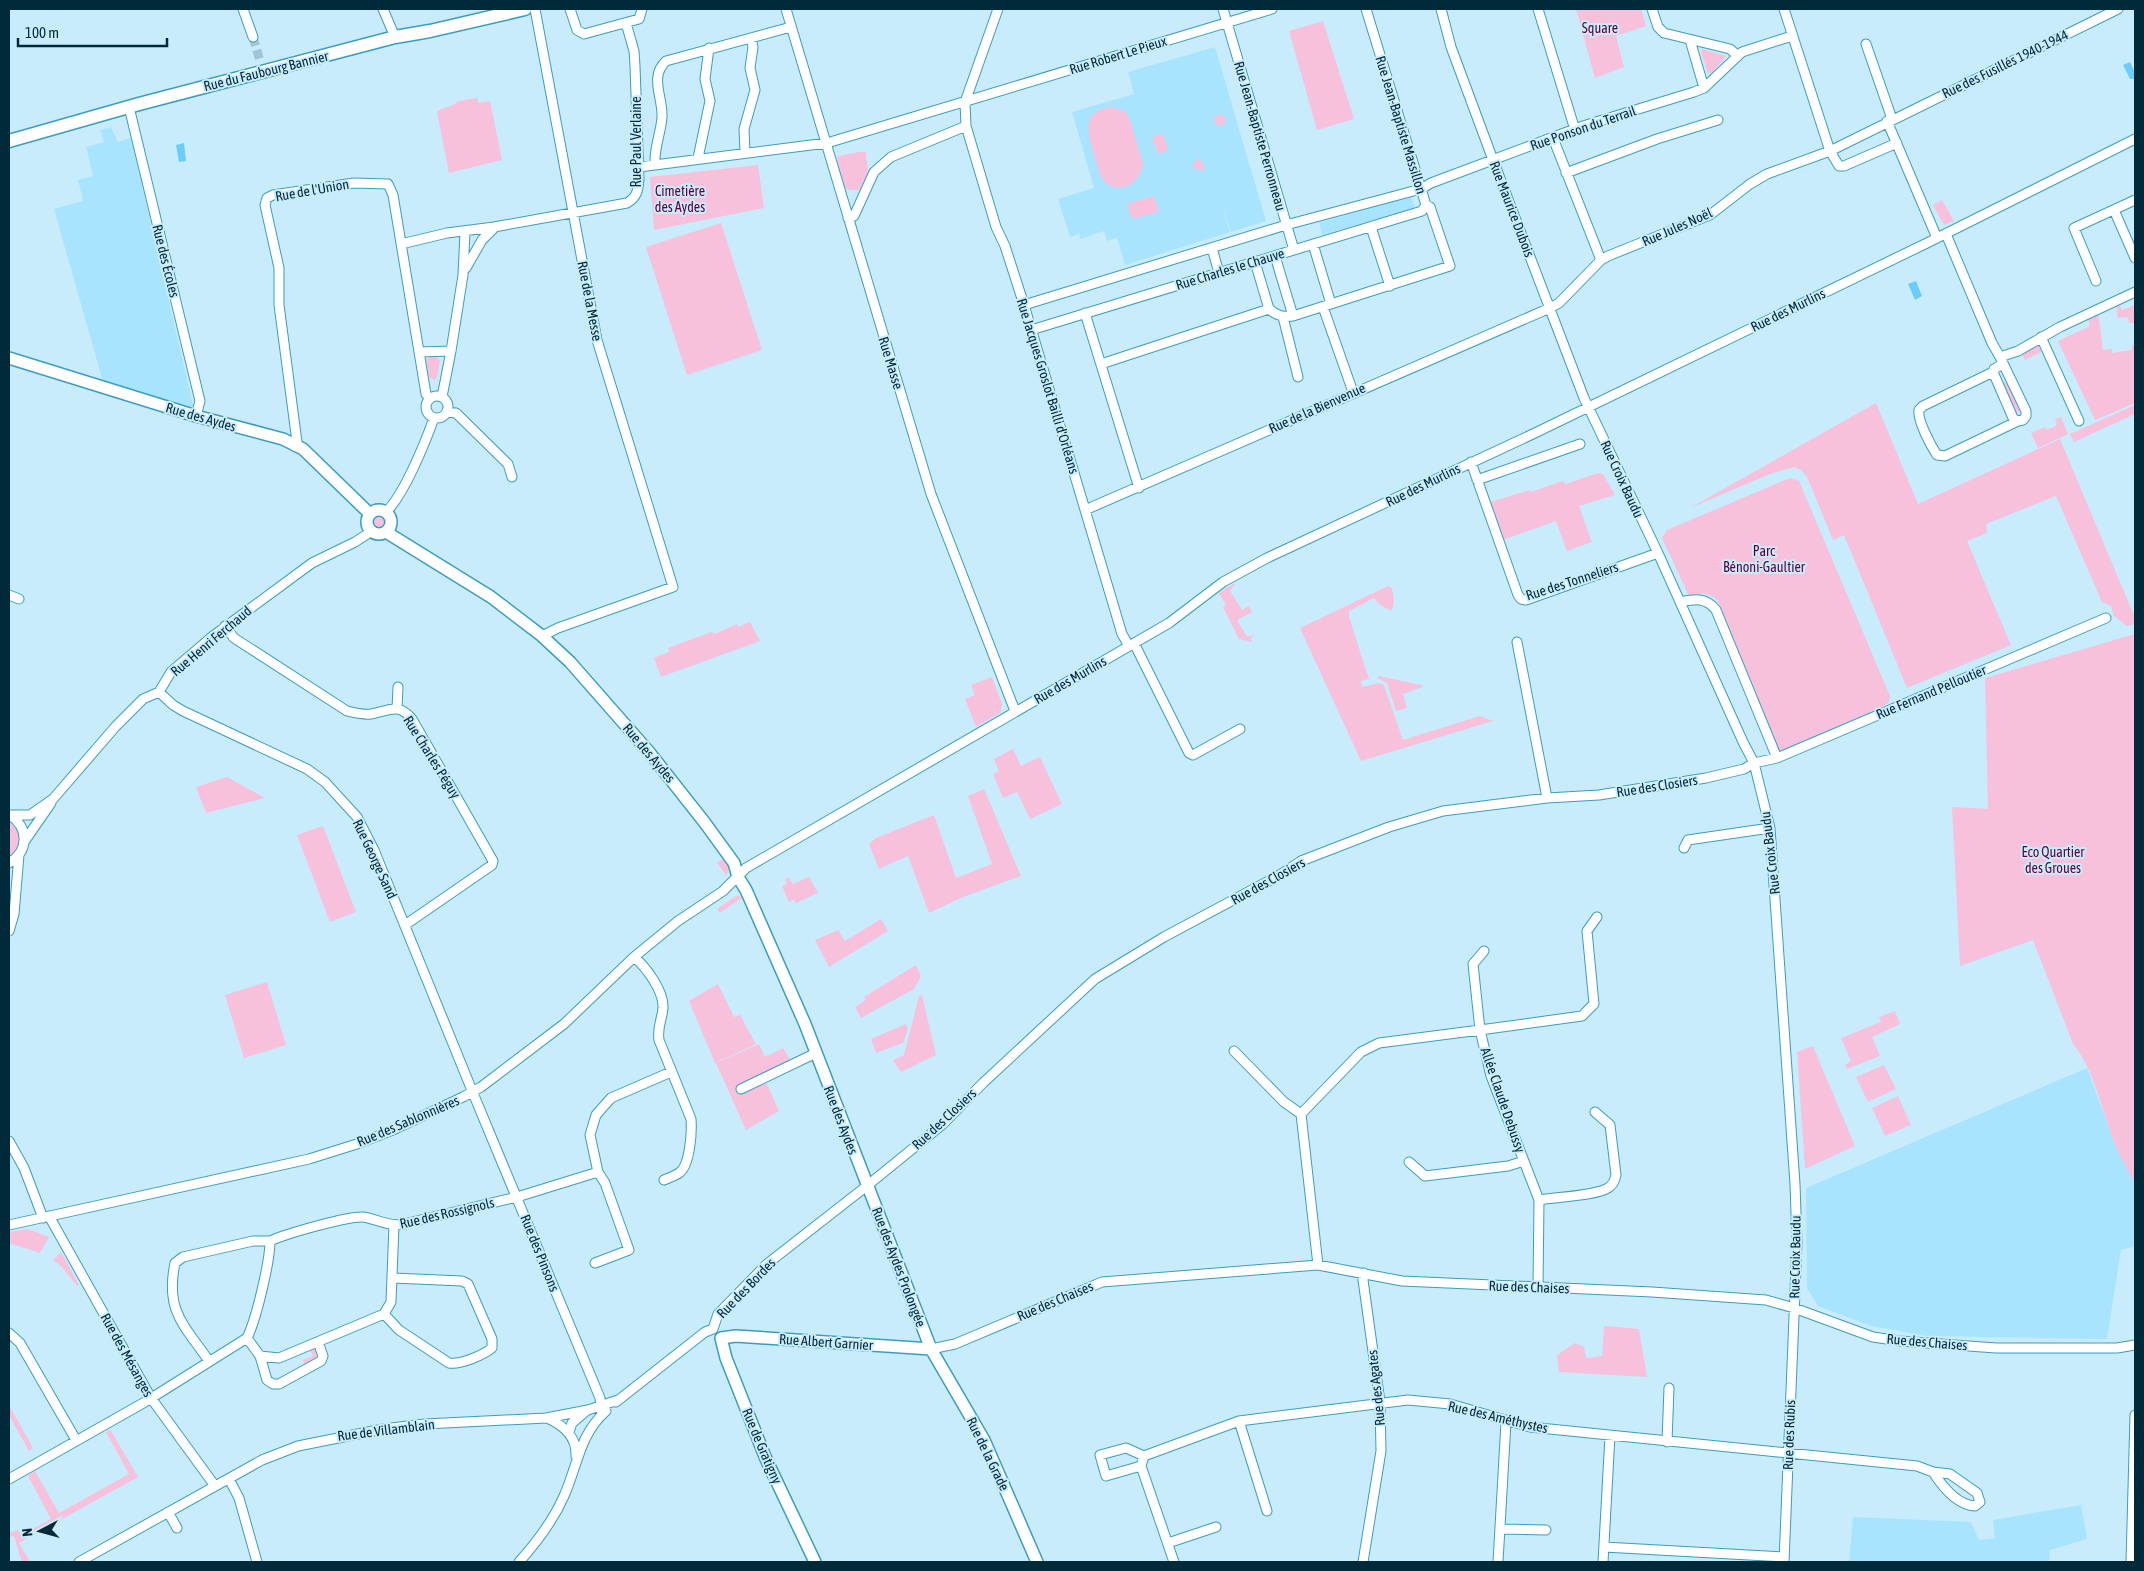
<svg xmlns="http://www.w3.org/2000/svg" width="2144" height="1571" font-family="'Asap Condensed',sans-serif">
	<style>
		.built { fill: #a9e4fe }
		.green { fill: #f7c0db }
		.water { fill: #6acef8 }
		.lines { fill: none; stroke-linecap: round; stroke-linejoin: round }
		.minor-tunnel { stroke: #a1c5d5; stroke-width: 9; stroke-dasharray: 9 4.5; stroke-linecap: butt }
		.minor-casing { stroke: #399dc3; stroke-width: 11 }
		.tertiary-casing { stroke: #399dc3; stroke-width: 14 }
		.secondary-casing { stroke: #399dc3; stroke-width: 15 }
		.minor { stroke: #fff; stroke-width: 9 }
		.tertiary { stroke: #fff; stroke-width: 11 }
		.secondary { stroke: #fff; stroke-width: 12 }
		.labels { text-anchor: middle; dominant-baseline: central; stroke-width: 4; stroke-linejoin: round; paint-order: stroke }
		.park-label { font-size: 14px; fill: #5e003f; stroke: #c9ecfc }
		.street-label { font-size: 14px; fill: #002939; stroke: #c9ecfc }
	</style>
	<rect width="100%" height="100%" fill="#c9ecfc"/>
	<path class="built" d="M 1215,47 L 1266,221 L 1231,232 L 1220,198 L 1230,232 L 1125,265 L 1117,238 L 1107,241 L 1104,231 L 1080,239 L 1079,234 L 1070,237 L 1058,199 L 1094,188 L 1072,112 L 1134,94 L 1128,72 Z
		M 111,127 L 118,142 L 131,138 L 194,409 L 103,382 L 54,209 L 83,201 L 78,180 L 93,176 L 86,147 L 104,142 L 100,130 Z
		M 1411,196 L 1415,208 L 1322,235 L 1319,223 Z
		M 2087,1068 L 2114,1142 L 2135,1184 L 2135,1246 L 2121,1250 L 2107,1339 L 1927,1336 L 1871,1326 L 1818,1306 L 1807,1288 L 1806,1188 Z
		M 2081,1505 L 2087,1539 L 2050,1550 L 2049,1562 L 1849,1562 L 1853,1517 L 1971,1522 L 1979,1540 L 1995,1538 L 1993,1520 Z"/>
	<path class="green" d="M 1576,9 L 1641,9 L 1646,26 L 1616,36 L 1624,67 L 1595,78 Z
		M 1323,21 L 1354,119 L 1317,130 L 1289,31 Z
		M 1702,49 L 1726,56 L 1712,73 L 1708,73 L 1701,52 Z
		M 477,98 L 479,103 L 490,101 L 502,160 L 449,173 L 437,112 C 443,106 453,108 458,101 Z
		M 1112,107 L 1126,112 L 1130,120 L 1143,164 C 1141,179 1126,194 1109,185 C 1100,181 1098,167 1095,158 C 1088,136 1079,111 1112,107 Z
		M1214.5 120a5.5 5.5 0 1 1 11 0a5.5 5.5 0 1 1-11 0Z
		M 1163,134 L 1168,150 L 1158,154 L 1152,137 Z
		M 859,152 L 866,152 L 868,173 L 859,190 L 849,190 L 845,188 L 837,159 L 838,156 Z
		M 1200,159 L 1205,169 L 1202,171 L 1192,167 L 1196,160 Z
		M 758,165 L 764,208 L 654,230 L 650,177 Z
		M 1154,196 L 1159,212 L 1132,219 L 1127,204 Z
		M 1942,200 L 1954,221 L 1944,225 L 1933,205 Z
		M 721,223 L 762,350 L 687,375 L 646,247 Z
		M 2119,304 L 2122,310 L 2135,305 L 2135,323 L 2129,323 L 2128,317 L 2118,318 L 2116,306 Z
		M 2098,312 L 2103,350 L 2112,349 L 2112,353 L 2132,350 L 2132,345 L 2135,344 L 2135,403 L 2095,420 L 2058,341 L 2090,326 L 2088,318 Z
		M 2035,345 L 2039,346 L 2041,352 L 2025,360 L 2022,355 Z
		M 433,356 L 436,356 L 440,361 L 437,377 L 434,380 L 429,377 L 426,359 Z
		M 2003,382 L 2007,382 L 2020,409 L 2018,412 L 2016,412 Z
		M 1876,403 L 1918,504 L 2060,439 L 2135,618 L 2135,624 L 2127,626 L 2114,616 L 2111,606 L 2102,602 L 2056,496 L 1986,524 L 1987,533 L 1967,541 L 2011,645 L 1907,688 L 1844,535 L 1833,540 L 1807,477 L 1801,470 L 1794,467 L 1770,474 L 1690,508 Z
		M 2135,405 L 2135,414 L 2074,442 L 2070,434 Z
		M 2061,417 L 2068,434 L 2038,448 L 2031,433 L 2045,427 L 2047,430 L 2057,425 L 2055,419 Z
		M 1598,473 L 1603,474 L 1615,495 L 1579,506 L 1592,542 L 1567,551 L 1556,521 L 1503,540 L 1490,502 L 1530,490 L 1531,492 L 1563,481 L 1566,484 Z
		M 1790,478 L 1799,481 L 1890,696 L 1889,702 L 1882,707 L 1777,752 L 1718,601 C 1709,592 1701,592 1689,596 L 1662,538 L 1667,530 Z
		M372 522a7 7 0 1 1 14 0a7 7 0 1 1-14 0Z
		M 1233,584 L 1235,584 L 1230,591 L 1242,610 L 1249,606 L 1252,612 L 1237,620 L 1247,637 L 1255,635 L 1251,638 L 1252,642 L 1239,639 L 1223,607 L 1226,605 L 1219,593 Z
		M 1388,586 L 1392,588 L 1394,601 L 1392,611 L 1380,605 L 1374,598 L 1349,611 L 1349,617 L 1369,679 L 1361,681 L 1362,687 L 1378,683 L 1384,685 L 1403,740 L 1480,716 L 1493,721 L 1361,761 L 1300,628 Z
		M 750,622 L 760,641 L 661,677 L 654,658 L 669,652 L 668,648 L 712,632 L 715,634 L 737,624 L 738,627 Z
		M 2135,634 L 2135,1184 C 2128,1169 2118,1154 2113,1139 C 2102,1110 2093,1067 2073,1044 L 2033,940 L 1960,966 L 1952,807 L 1988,809 L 1985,678 Z
		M 1379,676 L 1425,686 L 1403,694 L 1407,708 L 1396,711 L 1387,683 L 1377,678 Z
		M 992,677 L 1002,704 L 1001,712 L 976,727 L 965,699 L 975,695 L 971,685 Z
		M 1013,749 L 1021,766 L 1040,757 L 1062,804 L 1030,819 L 1017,792 L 1003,798 L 993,774 L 999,771 L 994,759 Z
		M 227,777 L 265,798 L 206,813 L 196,787 Z
		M 984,789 L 1021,876 L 963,897 L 929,913 L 908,856 L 879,869 L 869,844 L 876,838 L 934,815 L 956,878 L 992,864 L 968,796 Z
		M 9,820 C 23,831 22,847 9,858 Z
		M 323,826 L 356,912 L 330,922 L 297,835 Z
		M 724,858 L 728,865 L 728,873 L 726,875 L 717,863 Z
		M 809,877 L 818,893 L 796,903 L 794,899 L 789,902 L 782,886 L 787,884 L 785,879 L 789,878 L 793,884 Z
		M 736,896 L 743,897 L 720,913 L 717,909 Z
		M 881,919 L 888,931 L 829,967 L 815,940 L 838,930 L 845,941 Z
		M 916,965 L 921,976 L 914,989 L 861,1018 L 855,1007 L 866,1000 L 864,997 Z
		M 267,982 L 286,1045 L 244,1058 L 225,995 Z
		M 718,984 L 734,1017 L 740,1015 L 756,1044 L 715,1063 L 689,1001 Z
		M 922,995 L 936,1055 L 901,1072 L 893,1060 L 904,1055 L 919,996 Z
		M 1895,1011 L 1900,1024 L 1872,1037 L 1880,1056 L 1847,1069 L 1845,1065 L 1851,1061 L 1841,1038 L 1881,1022 L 1879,1017 Z
		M 906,1024 L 908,1029 L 903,1043 L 876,1053 L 871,1039 Z
		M 759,1044 L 765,1057 L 783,1048 L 791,1061 L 786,1071 L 766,1082 L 779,1111 L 746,1130 L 716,1063 Z
		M 1813,1046 L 1855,1146 L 1805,1169 L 1797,1052 Z
		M 1884,1065 L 1896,1089 L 1868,1102 L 1856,1077 Z
		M 1898,1096 L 1911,1125 L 1885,1136 L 1872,1108 Z
		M 28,1229 L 49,1237 L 40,1253 L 9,1243 L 9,1232 Z
		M 61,1252 L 79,1285 L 77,1286 L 60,1265 L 53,1260 Z
		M 1604,1326 L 1639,1329 L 1647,1377 L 1559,1372 L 1557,1355 L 1575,1343 L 1584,1347 L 1586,1358 L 1602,1356 Z
		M 315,1348 L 319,1353 L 319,1358 L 306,1367 L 303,1360 L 313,1356 L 310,1349 Z
		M 9,1405 L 33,1448 L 29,1451 L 10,1417 L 9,1417 Z
		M 110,1429 L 138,1477 L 19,1543 L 30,1562 L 22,1562 L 14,1536 L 9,1537 L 9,1533 L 18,1530 L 21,1535 L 51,1519 L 28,1476 L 35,1471 L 59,1513 L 129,1474 L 106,1432 Z"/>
	<path class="water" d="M 2130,62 L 2135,72 L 2135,78 L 2132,79 L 2130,79 L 2123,65 Z
		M 184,143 L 186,161 L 179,162 L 176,145 Z
		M 1916,281 L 1922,296 L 1915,300 L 1908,284 Z"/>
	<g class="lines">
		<path class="minor-tunnel" d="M 253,37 L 260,61"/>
		<defs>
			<path id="minor" d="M 243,9 L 253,37
				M 383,9 L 395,37
				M 535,9 L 597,340 L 673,587 L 558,628 L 542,636
				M 570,9 L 577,30 L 584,34 L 639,19 L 642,9
				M 786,9 L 931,494 L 1015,711
				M 998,9 L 965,102 L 966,126 L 996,227 L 1005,246 L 1024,305 L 1122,634 L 1129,646
				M 1223,9 L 1294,250
				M 1441,9 L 1451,47 L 1493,160 L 1584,398 L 1658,553 L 1743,742 L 1754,763 L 1770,828 L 1795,1184 L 1797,1243 L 1784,1562
				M 1538,9 L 1575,130
				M 1652,9 L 1658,27 L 1664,33 L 1730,49 L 1738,56
				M 1784,9 L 1830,151 L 1839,166 L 1844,166 L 1897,143
				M 1690,40 L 1704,88
				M 1866,44 L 1892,119
				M 129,107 L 200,401 L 196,416
				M 1887,121 L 1937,238
				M 1553,138 L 1601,260
				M 745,152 L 744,129 L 755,90 L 750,68 L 753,47 L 751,38
				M 698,158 L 710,101 L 705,79 L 709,48
				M 655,164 C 654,147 661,133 662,117 C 663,97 649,77 666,61 L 791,27
				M 639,167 L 827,143 L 1272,9
				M 1566,173 L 1657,139 L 1718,120
				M 2114,210 L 2135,258
				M 848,218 L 854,216 L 874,172 L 891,157 L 966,126
				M 1371,227 L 1390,286
				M 1946,234 L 1992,343 L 2000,357 L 2018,351 L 2060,327 L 2135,292
				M 401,244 L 447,233 L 494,227 L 627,203 C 637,197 638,191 639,179 L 635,66 L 634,51 L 626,23
				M 1313,244 L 1331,304
				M 1212,248 L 1219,273
				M 1275,256 L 1293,316
				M 1255,262 L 1269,309
				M 466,268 L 482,240 L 494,228
				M 2096,281 L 2074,228 L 2135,200
				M 1024,305 L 1286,225 L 1421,189 L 1431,183 L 1583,126 L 1694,92 L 1704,88 L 1742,52 L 1792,36
				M 1323,307 L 1353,392
				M 1085,313 L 1139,488
				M 1283,317 L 1298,377
				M 1031,330 L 1422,211 L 1426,205
				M 2041,337 L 2079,421
				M 419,352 L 451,351
				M 2000,357 L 2026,411 L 2026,416 L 2023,420 L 2018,421 L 2013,418 L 1993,372 L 1994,369 L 2003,364
				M 1101,364 L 1269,309 C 1277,316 1283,317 1293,316 L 1450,266 L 1430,207 L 1426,205 L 1366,9
				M 1993,372 L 1923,406 L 1919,410 C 1917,420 1931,446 1937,455 L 1945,456 L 2018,421
				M426 407a11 11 0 1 1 22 0a11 11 0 1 1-22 0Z
				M 442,397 L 451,351 L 463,275 L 465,232
				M 447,412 L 456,413 L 508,464 L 512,477
				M 294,446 L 297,442 L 279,305 L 279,268 L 265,205 L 267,198 L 273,195 L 354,183 L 388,184 L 393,195 L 426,394 L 430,399
				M 1471,462 L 1518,595 L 1521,599 L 1526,600 L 1658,553
				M 1477,480 L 1580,444
				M 1085,510 L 1550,308 L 1559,303 L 1601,260 L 1608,256 L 1710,215 L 1750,184 L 1767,174 L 1830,151 L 2118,9
				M 386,512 C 404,495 425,443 434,418
				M 9,595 L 19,599
				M 1680,602 C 1695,599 1706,597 1716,610 L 1777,758
				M 225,626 L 234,638 L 347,711 C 355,713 363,715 371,714 C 389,711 398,702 412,719 L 493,861 L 492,865 L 405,925
				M 1517,642 L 1547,798
				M 1134,643 L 1189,753 L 1193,755 L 1240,729
				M 159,692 L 173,705 L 183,711 L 307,769 L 325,782 L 357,817 L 374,850 L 473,1093 L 600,1398 L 602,1415
				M 397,709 L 398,687
				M 11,815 L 30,815 L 53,799 L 116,726 L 143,699 L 159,692 L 171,672 L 213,636 L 312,563 L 355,542 L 372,531
				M 24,842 L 51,803
				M 1684,848 L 1688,840 L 1770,828
				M 9,863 C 29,851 29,828 10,815
				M 9,931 L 14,914 L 19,855
				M 1484,951 L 1473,964 L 1480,1030 L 1582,1016 L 1594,1004 L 1587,931 L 1597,917
				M 634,957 C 646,967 664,991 663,1008 C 662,1020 657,1026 659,1040 L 691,1119 C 692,1132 690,1166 679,1173 C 675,1176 668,1178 664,1180
				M 1234,1051 L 1284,1102 L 1301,1114
				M 741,1089 L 816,1053
				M 9,1141 L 24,1168 L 43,1218
				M 1409,1162 L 1425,1176 L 1508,1166 L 1524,1161
				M 1539,1200 C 1556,1197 1595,1196 1608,1188 C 1613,1185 1615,1180 1616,1175 L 1610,1125 L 1595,1112
				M 49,1216 L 151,1398 L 215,1486
				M 9,1225 L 309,1159 L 360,1143 L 393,1130 L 463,1097 L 481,1087 L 564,1024 L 634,957 L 678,921 L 723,891 L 746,868 L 1169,623 L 1223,582 L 1267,558 L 1535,433 L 1927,243 L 2135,139
				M 595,1263 L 629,1250 L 605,1183 L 598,1172 L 590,1135 L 596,1115 L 611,1098 L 671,1072
				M 1318,1265 L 1301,1114 L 1361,1052 L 1379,1043 L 1480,1030 L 1491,1076 L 1539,1200 L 1538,1287
				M 384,1314 L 399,1330 L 449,1363 C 461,1365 483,1355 492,1348 L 492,1339 L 468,1284 L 462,1281 L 393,1278
				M 713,1329 L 718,1314 L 767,1264 L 868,1185 L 943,1124 L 983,1083 L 1095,979 L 1164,937 L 1278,876 L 1301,861 L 1389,827 L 1443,811 L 1547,798 L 1599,795 L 1706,778 L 1744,769 L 1754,763 L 1777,758 L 2106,618
				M 9,1333 L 20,1343 L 76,1440
				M 247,1338 L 260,1356 L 279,1358 L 384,1314 L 391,1302 L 394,1225
				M 931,1349 L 955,1344 L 1102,1282 L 1318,1265 L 1402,1281 L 1652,1292 L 1766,1300 L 1794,1308 L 1873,1337 L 1900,1341 L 1996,1348 L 2117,1348 L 2135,1345
				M 260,1356 L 267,1380 L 273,1384 L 279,1384 L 321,1361 L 323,1356 L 318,1342
				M 209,1361 C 184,1325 165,1311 175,1263 L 183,1257 L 253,1241 L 270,1241
				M 616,1402 L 705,1332 L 713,1329
				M 547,1418 C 563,1425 577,1437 576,1456
				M 1239,1421 L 1267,1511
				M 569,1432 L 572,1423 L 586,1411
				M 1667,1442 L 1669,1388
				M 1141,1466 L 1144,1456 L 1239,1421 L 1408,1400 L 1450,1404 L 1530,1427 L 1917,1466 L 1933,1472 L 1950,1474 L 1977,1493 L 1980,1502 L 1975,1506 C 1957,1505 1942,1486 1933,1472
				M 1141,1466 L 1106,1476 L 1100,1455 L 1126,1448 L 1144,1456
				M 1141,1466 L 1174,1562
				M 9,1479 L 145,1402 L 247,1338 C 256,1320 270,1262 270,1241 C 285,1234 348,1216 363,1217 C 377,1219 389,1227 404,1224 L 517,1197 L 598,1172
				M 229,1479 L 239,1498 L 257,1562
				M 168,1512 L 177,1528
				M 1500,1529 L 1546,1530
				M 1168,1543 L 1216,1527
				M 1604,1547 L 1784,1557
				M 79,1562 L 262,1460 L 298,1446 L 383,1429 L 425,1424 L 546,1418 L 588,1410 L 618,1400
				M 519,1562 C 537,1542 553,1521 564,1496 C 578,1465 579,1435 606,1411
				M 1363,1562 L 1381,1451 L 1380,1402 L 1363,1280 L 1364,1273
				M 1498,1562 L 1506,1422
				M 1603,1562 L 1610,1436
				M 2131,1562 L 2135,1415"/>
			<path id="tertiary" d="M 9,358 L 196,416 L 283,439 L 303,449 L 370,514
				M367 522a12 12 0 1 1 24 0a12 12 0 1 1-24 0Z
				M 386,532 L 491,597 L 542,636 L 570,662 L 649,752 L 705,823 L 734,863 L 738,877 L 746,890 L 805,1024 L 931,1349 L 984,1440 L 1037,1562
				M 815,1562 L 766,1459 L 726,1358 L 721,1338 L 736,1336 L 931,1349"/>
			<path id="secondary" d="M 9,141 L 139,104 L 395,37 L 430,31 L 525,9"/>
		</defs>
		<use href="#minor" class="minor-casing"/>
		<use href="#tertiary" class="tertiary-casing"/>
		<use href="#secondary" class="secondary-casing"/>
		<use href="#minor" class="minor"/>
		<use href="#tertiary" class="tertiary"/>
		<use href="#secondary" class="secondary"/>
	</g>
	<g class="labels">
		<g class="park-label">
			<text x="1600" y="28">Square</text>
			<text x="680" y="191">Cimetière<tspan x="680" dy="16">des Aydes</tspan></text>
			<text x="1764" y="551">Parc<tspan x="1764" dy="16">Bénoni-Gaultier</tspan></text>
			<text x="2053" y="852">Eco Quartier<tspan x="2053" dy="16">des Groues</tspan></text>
		</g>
		<g class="street-label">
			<text transform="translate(1118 55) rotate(-17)">Rue Robert Le Pieux</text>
			<text transform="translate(2005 64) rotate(-26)">Rue des Fusillés 1940-1944</text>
			<text transform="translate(266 71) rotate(-14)">Rue du Faubourg Bannier</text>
			<text transform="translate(1401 125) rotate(73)">Rue Jean-Baptiste Massillon</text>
			<text transform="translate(1583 128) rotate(-19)">Rue Ponson du Terrail</text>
			<text transform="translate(1260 136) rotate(74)">Rue Jean-Baptiste Perronneau</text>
			<text transform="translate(636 142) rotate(-90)">Rue Paul Verlaine</text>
			<text transform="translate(312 190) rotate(-10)">Rue de l'Union</text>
			<text transform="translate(1512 209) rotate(69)">Rue Maurice Dubois</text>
			<text transform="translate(1677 227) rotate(-24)">Rue Jules Noël</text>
			<text transform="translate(166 261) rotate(76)">Rue des Écoles</text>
			<text transform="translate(1230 269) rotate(-17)">Rue Charles le Chauve</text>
			<text transform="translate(590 301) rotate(79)">Rue de la Messe</text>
			<text transform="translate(1788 310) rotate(-26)">Rue des Murlins</text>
			<text transform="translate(891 363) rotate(73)">Rue Masse</text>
			<text transform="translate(1048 386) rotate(73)">Rue Jacques Groslot Bailli d'Orléans</text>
			<text transform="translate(1317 408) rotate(-24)">Rue de la Bienvenue</text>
			<text transform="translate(201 417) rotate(16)">Rue des Aydes</text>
			<text transform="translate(1622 479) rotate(65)">Rue Croix Baudu</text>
			<text transform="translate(1423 485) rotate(-26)">Rue des Murlins</text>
			<text transform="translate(1572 581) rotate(-18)">Rue des Tonneliers</text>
			<text transform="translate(211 641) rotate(-40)">Rue Henri Ferchaud</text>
			<text transform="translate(1070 680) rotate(-30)">Rue des Murlins</text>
			<text transform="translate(1931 692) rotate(-23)">Rue Fernand Pelloutier</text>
			<text transform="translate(649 753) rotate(50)">Rue des Aydes</text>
			<text transform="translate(432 757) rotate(58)">Rue Charles Péguy</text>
			<text transform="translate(1657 786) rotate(-9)">Rue des Closiers</text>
			<text transform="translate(1770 853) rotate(-97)">Rue Croix Baudu</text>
			<text transform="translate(375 859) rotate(65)">Rue George Sand</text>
			<text transform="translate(1268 881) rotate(-29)">Rue des Closiers</text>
			<text transform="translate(1503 1100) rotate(71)">Allée Claude Debussy</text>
			<text transform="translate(944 1119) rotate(-43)">Rue des Closiers</text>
			<text transform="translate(841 1120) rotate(69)">Rue des Aydes</text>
			<text transform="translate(408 1121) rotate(-23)">Rue des Sablonnières</text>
			<text transform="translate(447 1213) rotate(-13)">Rue des Rossignols</text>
			<text transform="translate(540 1253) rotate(68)">Rue des Pinsons</text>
			<text transform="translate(1795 1257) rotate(-89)">Rue Croix Baudu</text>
			<text transform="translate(899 1267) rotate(69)">Rue des Aydes Prolongée</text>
			<text transform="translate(1529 1287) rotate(2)">Rue des Chaises</text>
			<text transform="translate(746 1288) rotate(-46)">Rue des Bordes</text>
			<text transform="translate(1055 1301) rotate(-23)">Rue des Chaises</text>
			<text transform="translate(826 1342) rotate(4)">Rue Albert Garnier</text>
			<text transform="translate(1927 1342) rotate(5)">Rue des Chaises</text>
			<text transform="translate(127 1355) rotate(61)">Rue des Mésanges</text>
			<text transform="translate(1376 1388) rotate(-96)">Rue des Agates</text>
			<text transform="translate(1498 1417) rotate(13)">Rue des Améthystes</text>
			<text transform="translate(386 1430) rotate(-7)">Rue de Villamblain</text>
			<text transform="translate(1789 1435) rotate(-88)">Rue des Rubis</text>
			<text transform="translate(762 1446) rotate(67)">Rue de Gratigny</text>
			<text transform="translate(988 1454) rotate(64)">Rue de la Grade</text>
		</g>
	</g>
	<rect width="2144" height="1571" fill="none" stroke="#002939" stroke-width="20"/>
	<g transform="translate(40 1531) rotate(264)" stroke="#c9ecfc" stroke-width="4" paint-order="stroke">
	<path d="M0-4L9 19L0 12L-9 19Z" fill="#002939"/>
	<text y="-8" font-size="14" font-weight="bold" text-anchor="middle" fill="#002939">N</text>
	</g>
	<path d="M18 38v8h149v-8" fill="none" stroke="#002939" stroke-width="2.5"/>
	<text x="25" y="38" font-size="15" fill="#002939" stroke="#c9ecfc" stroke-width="4" paint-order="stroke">100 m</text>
</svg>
